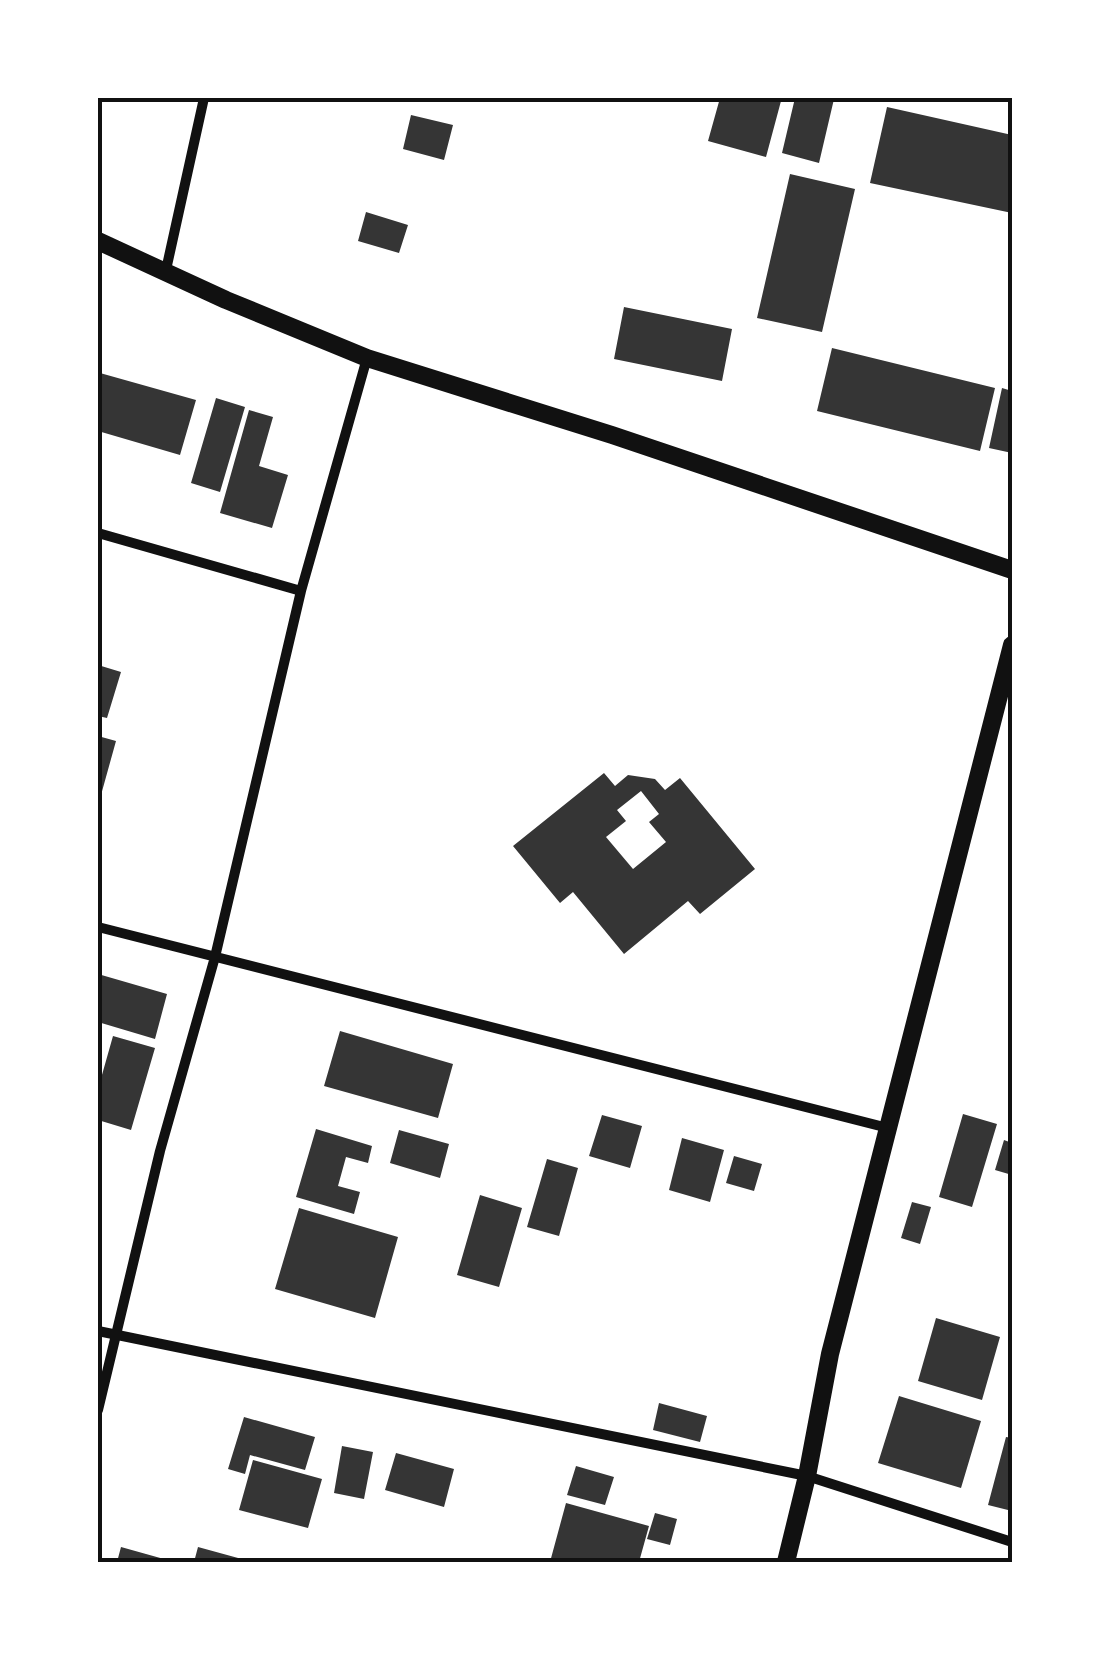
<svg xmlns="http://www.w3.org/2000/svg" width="1110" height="1660" font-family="'Archivo Narrow',sans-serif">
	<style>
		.building { fill: #353535; fill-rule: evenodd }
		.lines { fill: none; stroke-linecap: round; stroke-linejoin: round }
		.minor { stroke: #111; stroke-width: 10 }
		.tertiary { stroke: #111; stroke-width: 18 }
		.neatline { fill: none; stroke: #111; stroke-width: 4 }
	</style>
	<rect width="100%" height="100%" fill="#fff"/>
	<path class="building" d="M 720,98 L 767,98 L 781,101 L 766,157 L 708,141 Z
		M 795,98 L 834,99 L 819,163 L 782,153 Z
		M 887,107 L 1012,135 L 1012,213 L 870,183 Z
		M 411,115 L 453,125 L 444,160 L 403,149 Z
		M 790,174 L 855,189 L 822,332 L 757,318 Z
		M 366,212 L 408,225 L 399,253 L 358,241 Z
		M 624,307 L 732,329 L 722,381 L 614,359 Z
		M 832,348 L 995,388 L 980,451 L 817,411 Z
		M 100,373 L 196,400 L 180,455 L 98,431 Z
		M 1002,388 L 1012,391 L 1012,453 L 989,448 Z
		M 216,398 L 245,407 L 220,492 L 191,483 Z
		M 249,410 L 273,417 L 259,466 L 288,475 L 272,528 L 220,513 Z
		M 98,665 L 121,672 L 107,718 L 98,716 Z
		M 98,736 L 116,741 L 101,795 L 98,793 Z
		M 604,773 L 615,786 L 628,775 L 655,779 L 665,790 L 680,778 L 755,869 L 700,914 L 688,901 L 624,954 L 573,892 L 560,903 L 513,846 ZM 641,791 L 659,814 L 649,822 L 666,842 L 633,869 L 606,837 L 626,821 L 617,810 Z
		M 98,974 L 167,994 L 155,1039 L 98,1022 Z
		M 340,1031 L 453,1064 L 438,1118 L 324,1086 Z
		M 113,1036 L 155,1048 L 131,1130 L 98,1120 L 98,1089 Z
		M 963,1114 L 997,1124 L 972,1207 L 939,1197 Z
		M 602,1115 L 642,1126 L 630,1168 L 589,1156 Z
		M 316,1129 L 372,1146 L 368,1163 L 346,1157 L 338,1186 L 360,1192 L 354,1214 L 296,1197 Z
		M 399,1130 L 449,1144 L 440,1178 L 390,1163 Z
		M 682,1138 L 724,1150 L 710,1202 L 669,1190 Z
		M 1004,1140 L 1012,1143 L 1012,1175 L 995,1170 Z
		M 734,1156 L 762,1164 L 754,1191 L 726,1183 Z
		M 547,1159 L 578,1168 L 559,1236 L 527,1227 Z
		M 480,1195 L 522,1208 L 499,1287 L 457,1275 Z
		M 912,1202 L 931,1207 L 920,1244 L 901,1238 Z
		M 299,1208 L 398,1237 L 375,1318 L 275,1289 Z
		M 936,1318 L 1000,1337 L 982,1400 L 918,1381 Z
		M 899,1396 L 981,1421 L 961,1488 L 878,1463 Z
		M 659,1403 L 707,1416 L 700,1442 L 653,1430 Z
		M 244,1417 L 315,1437 L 305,1470 L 250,1455 L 245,1474 L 228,1469 Z
		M 1006,1437 L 1012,1438 L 1012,1511 L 988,1505 Z
		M 342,1446 L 373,1452 L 364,1499 L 334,1493 Z
		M 396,1453 L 454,1469 L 444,1507 L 385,1490 Z
		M 253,1460 L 322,1479 L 308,1528 L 239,1510 Z
		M 576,1466 L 614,1477 L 605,1505 L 567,1495 Z
		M 566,1503 L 649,1526 L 639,1562 L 550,1562 Z
		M 655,1513 L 677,1519 L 670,1545 L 647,1539 Z
		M 121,1547 L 171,1561 L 171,1562 L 117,1562 Z
		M 198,1547 L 249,1561 L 249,1562 L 194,1562 Z"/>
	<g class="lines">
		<path class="minor" d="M 166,270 L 204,98
			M 98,533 L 301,591
			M 98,927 L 888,1128
			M 98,1331 L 807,1476 L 1012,1542
			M 98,1410 L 160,1151 L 215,957 L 301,591 L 367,358"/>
		<path class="tertiary" d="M 98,241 L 226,300 L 367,358 L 612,435 L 1012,570
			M 786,1562 L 807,1476 L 830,1354 L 1012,645"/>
	</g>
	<rect width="1110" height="1660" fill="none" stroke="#ffffff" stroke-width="200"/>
	<rect x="100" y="100" width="910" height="1460" class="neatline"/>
</svg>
